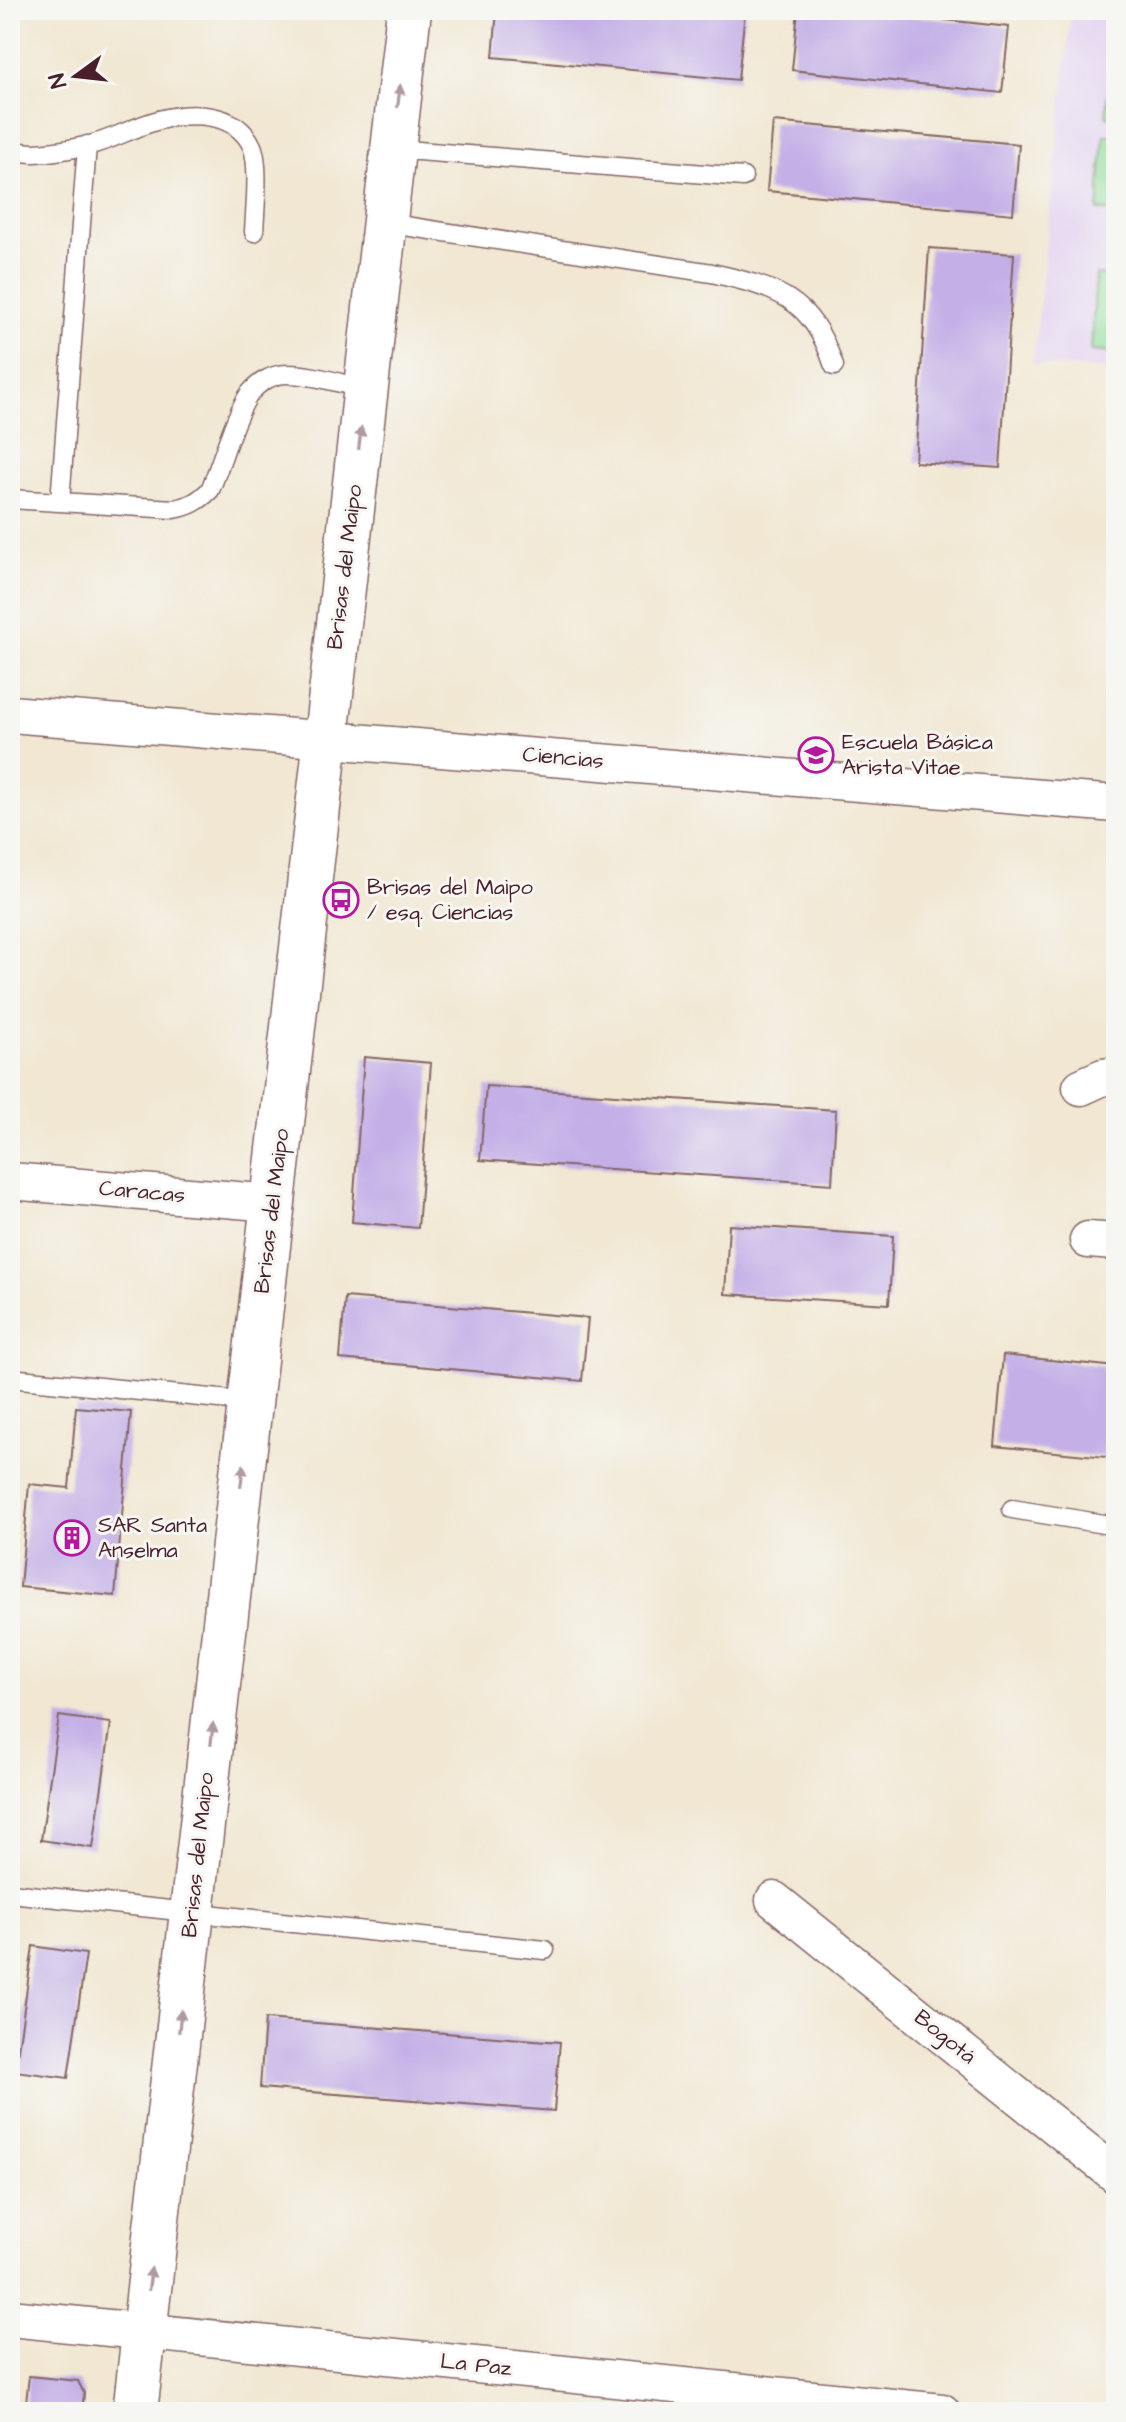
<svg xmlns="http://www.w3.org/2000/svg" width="1126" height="2422" font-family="'Architects Daughter',sans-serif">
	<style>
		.built { fill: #e3d3f2 }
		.green { fill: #91de9c; stroke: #6e7e64; stroke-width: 2 }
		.building { fill: #c4b0e7 }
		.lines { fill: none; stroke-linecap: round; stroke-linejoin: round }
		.service-casing { stroke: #846565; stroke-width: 21 }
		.minor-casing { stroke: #846565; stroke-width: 39 }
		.tertiary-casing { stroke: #846565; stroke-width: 47 }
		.service { stroke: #fff; stroke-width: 18 }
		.minor { stroke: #fff; stroke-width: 36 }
		.tertiary { stroke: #fff; stroke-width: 44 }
		.oneway { fill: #ae9aa0 }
		.labels { text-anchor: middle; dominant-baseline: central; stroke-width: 6; stroke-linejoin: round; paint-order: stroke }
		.street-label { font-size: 22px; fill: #4a1f2b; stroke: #f6f6f2 }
		.poi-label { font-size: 22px; fill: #4a1f2b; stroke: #f6f6f2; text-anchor: start }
	</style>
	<rect width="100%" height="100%" fill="#f6f6f2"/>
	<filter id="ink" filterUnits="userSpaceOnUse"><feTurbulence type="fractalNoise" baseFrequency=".0125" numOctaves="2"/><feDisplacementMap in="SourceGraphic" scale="16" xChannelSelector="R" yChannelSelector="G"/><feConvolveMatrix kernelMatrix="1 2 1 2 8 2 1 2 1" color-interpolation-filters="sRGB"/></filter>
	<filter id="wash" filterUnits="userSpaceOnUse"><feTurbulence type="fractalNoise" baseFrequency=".006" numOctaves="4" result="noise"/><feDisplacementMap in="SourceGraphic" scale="32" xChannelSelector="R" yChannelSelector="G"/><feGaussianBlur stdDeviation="1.8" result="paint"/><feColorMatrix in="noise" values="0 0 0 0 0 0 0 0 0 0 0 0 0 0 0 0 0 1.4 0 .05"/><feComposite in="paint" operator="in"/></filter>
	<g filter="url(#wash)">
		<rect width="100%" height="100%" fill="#f1e7d2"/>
		<path class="built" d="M 1018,10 L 1116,10 L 1116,371 L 1033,364 L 1071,16 Z"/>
		<path class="green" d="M 1112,40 L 1116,40 L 1116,117 L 1106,116 Z
			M 1104,135 L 1116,136 L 1116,212 L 1098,210 Z
			M 1096,275 L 1116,277 L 1116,353 L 1091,351 Z"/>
		<g id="blocks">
			<path class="building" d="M 497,10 L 745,11 L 738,80 L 493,57 Z
				M 798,10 L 854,10 L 1009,27 L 1002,93 L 792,70 Z
				M 773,122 L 1019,144 L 1013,214 L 767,191 Z
				M 929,248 L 1014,254 L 1000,468 L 915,462 Z
				M 364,1057 L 431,1063 L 418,1228 L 352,1222 Z
				M 486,1086 L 836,1110 L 832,1184 L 480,1160 Z
				M 729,1225 L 893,1236 L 889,1304 L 725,1294 Z
				M 345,1297 L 588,1318 L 582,1381 L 340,1359 Z
				M 1003,1355 L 1116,1367 L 1116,1458 L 995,1446 Z
				M 76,1407 L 131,1412 L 115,1596 L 20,1587 L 29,1484 L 69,1488 Z
				M 59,1716 L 111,1723 L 93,1848 L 41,1840 Z
				M 33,1946 L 86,1954 L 68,2078 L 15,2071 Z
				M 265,2019 L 560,2042 L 554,2111 L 260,2088 Z
				M 29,2376 L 78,2381 L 84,2393 L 82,2412 L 25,2412 Z"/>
		</g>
	</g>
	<g filter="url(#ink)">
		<use href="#blocks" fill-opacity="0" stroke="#846565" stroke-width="2"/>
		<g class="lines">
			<defs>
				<path id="service" d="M 393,149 L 743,177
					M 10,151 C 18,151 26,153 35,153 C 53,152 72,149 90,145 C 114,139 136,126 159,120 C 191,112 236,111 252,146 C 260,164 255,210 254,232
					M 385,223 L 712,273 C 777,288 811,297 834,366
					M 10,499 L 174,509 C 190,506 199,501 210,490 C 222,462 234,416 250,393 C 259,382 273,374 287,374 C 313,374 341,384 366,389
					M 60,502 L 87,145
					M 10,1378 L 250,1402
					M 1012,1509 L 1116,1526
					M 10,1893 L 545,1950"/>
				<path id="minor" d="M 10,714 L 1116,804
					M 1081,1087 L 1103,1077 L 1116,1075
					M 10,1181 L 273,1203
					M 1088,1240 L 1116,1242
					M 774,1900 L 1116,2175
					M 10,2318 L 942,2412"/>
				<path id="tertiary" d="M 135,2412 L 409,10"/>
			</defs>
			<use href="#service" class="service-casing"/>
			<use href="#minor" class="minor-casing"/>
			<use href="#tertiary" class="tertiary-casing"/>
			<use href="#service" class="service"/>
			<use href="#minor" class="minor"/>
			<use href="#tertiary" class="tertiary"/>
		</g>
		<defs><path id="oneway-solid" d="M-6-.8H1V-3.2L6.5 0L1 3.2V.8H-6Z" transform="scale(2)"/></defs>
		<g class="oneway">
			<use href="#oneway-solid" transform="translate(399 96) rotate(-83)"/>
			<use href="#oneway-solid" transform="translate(360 438) rotate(-83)"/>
			<use href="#oneway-solid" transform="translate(242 1476) rotate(-83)"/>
			<use href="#oneway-solid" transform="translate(212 1734) rotate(-84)"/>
			<use href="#oneway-solid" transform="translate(180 2021) rotate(-84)"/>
			<use href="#oneway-solid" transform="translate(150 2279) rotate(-83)"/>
		</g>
	</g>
	<defs>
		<symbol id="school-ring" viewBox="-11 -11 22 22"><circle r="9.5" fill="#f6f6f2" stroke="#b5179e" stroke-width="1.5"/><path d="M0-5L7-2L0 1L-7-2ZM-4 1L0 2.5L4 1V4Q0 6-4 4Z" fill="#b5179e"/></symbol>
		<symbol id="bus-ring" viewBox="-11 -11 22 22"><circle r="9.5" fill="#f6f6f2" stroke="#b5179e" stroke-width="1.5"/><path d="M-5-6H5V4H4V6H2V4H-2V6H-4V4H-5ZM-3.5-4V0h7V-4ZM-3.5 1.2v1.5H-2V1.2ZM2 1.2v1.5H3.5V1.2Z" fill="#b5179e"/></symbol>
		<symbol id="building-ring" viewBox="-11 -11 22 22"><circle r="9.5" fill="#f6f6f2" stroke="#b5179e" stroke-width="1.5"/><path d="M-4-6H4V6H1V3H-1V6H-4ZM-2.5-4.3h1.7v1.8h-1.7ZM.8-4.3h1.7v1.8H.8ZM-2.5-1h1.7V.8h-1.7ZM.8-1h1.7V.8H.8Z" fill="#b5179e"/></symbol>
	</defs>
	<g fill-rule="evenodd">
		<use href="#school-ring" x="796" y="735" width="40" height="40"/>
		<use href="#bus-ring" x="321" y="880" width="40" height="40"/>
		<use href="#building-ring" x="52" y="1518" width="40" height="40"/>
	</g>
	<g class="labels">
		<g class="street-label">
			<text transform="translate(345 567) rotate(-83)">Brisas del Maipo</text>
			<text transform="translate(563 758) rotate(5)">Ciencias</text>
			<text transform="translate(142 1192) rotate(5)">Caracas</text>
			<text transform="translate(272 1211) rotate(-83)">Brisas del Maipo</text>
			<text transform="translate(198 1855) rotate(-84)">Brisas del Maipo</text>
			<text transform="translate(945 2037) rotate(39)">Bogotá</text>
			<text transform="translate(476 2365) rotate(6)">La Paz</text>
		</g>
		<g class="poi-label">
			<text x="842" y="742">Escuela Básica<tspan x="842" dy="25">Arista Vitae</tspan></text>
			<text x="367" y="887">Brisas del Maipo<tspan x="367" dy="25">/ esq. Ciencias</tspan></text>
			<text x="98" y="1525">SAR Santa<tspan x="98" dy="25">Anselma</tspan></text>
		</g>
	</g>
	<rect width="1126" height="2422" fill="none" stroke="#f6f6f2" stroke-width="40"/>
	<g transform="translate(76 76) rotate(255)" stroke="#f6f6f2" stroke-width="6" paint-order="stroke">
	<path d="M0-6L14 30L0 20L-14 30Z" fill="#4a1f2b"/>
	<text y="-12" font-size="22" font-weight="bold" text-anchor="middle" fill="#4a1f2b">N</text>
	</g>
</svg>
